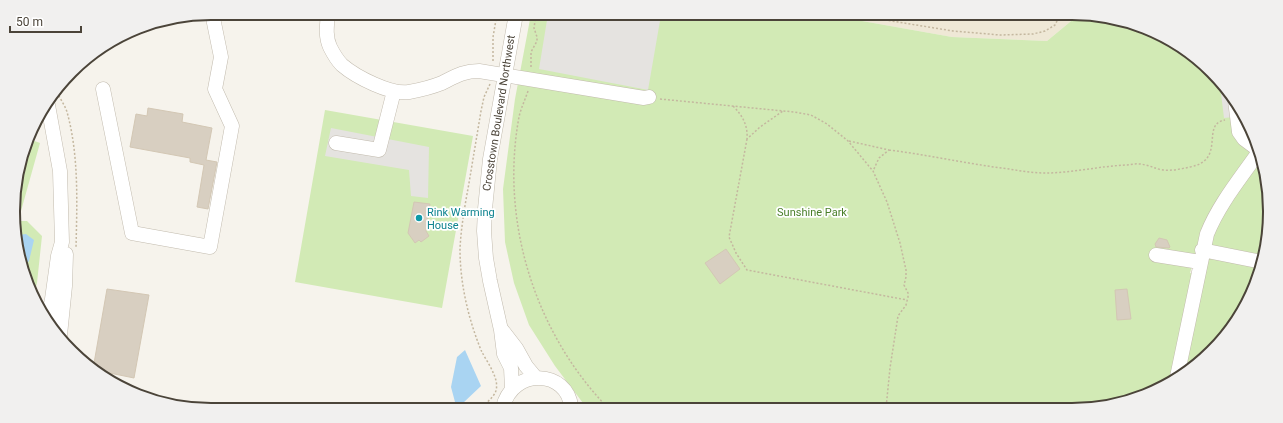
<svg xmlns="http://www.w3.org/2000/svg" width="1283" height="423" font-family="Roboto,sans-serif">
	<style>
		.education { fill: #efe8d6 }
		.green { fill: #d2eab5 }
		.parking { fill: #e5e3e0 }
		.water { fill: #a9d4f2 }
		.building { fill: #d8cfc1; stroke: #d3c7b4 }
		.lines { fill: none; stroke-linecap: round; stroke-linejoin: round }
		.minor-casing { stroke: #c2bbae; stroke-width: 15 }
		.path { stroke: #c4b79f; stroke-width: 1.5; stroke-dasharray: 2 2; stroke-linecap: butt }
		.minor { stroke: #fff; stroke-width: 14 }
		.culture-dot { fill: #0f9aa8; stroke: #fff; stroke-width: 1.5 }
		.labels { text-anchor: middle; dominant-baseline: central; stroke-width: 3.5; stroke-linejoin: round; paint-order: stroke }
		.street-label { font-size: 11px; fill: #4b4439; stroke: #fff }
		.culture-label { font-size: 11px; fill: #0d838f; stroke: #fff; text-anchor: start }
		.park-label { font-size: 11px; fill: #4a7f2a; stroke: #fff }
		.rim { fill: none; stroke: #4b4439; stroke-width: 2 }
	</style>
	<rect width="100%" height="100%" fill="#f6f3ec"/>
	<path class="education" d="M 834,16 L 1076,17 L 1047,41 L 952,37 Z"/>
	<path class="green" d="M 531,14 L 834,16 L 952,37 L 1047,41 L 1076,17 L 1110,17 L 1182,47 L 1237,101 L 1255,146 L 1202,230 L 1190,273 L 1203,274 L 1216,223 L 1259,156 L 1266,173 L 1266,250 L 1244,311 L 1212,352 L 1159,389 L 1098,408 L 586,407 L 555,366 L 529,325 L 514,283 L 505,242 L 503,189 L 515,99 Z
		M 325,110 L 473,136 L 442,308 L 295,282 Z
		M 29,139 L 40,143 L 21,211 L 16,210 L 15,186 Z
		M 17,221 L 27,221 L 42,236 L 37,283 L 34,294 L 20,263 Z"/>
	<path class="parking" d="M 548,14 L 661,15 L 648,90 L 539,69 Z
		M 1220,85 L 1237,101 L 1243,116 L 1224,118 Z
		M 331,128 L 429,147 L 428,198 L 411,196 L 409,170 L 325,156 Z"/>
	<path class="water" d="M 26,234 L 34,240 L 29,261 L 23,269 L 20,263 L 18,235 Z
		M 465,350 L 481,386 L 463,403 L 455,402 L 451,387 L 457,357 Z"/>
	<path class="building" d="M 148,108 L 183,114 L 182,122 L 212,128 L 206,160 L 217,162 L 208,209 L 197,207 L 204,165 L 190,162 L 190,158 L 130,147 L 136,114 L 147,116 Z
		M 414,202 L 430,204 L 426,231 L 429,236 L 421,242 L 419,240 L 415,243 L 408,233 Z
		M 1159,238 L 1167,240 L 1170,247 L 1169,248 L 1156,247 L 1155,244 Z
		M 726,249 L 740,269 L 720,284 L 705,263 Z
		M 107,289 L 149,295 L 134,378 L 95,370 L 93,369 Z
		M 1127,289 L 1131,319 L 1117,320 L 1115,290 Z"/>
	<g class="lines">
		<defs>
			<path id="minor" d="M 328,14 C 327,25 325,36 330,47 C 333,53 337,60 342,65 C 356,77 391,95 409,92 C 420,90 432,87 442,83 C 456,76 464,71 479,71 L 644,98 L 649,97
				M 103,89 L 132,233 L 210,247 L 232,126 L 215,89 L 221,57 L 212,13
				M 1235,100 L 1239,132 L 1244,139 L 1256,148
				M 336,143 L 379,150 L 394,91
				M 1202,250 L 1262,262
				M 1156,255 L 1200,262
				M 47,323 L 52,299 L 58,256 L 62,242 L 60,171 L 48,105
				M 502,330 L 516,348 L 526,366 L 536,378
				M 60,335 L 65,286 L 66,254
				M 1177,377 L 1207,234 C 1219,204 1240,179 1258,153
				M 512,389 L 511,368 L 504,354 L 501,330 L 490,281 L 486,258 L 484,231 L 485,209 L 490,159 L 516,14
				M 503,407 C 513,367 568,370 571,407"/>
		</defs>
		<use href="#minor" class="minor-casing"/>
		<path class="path" d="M 861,16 L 953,31 L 1000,35 L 1033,34 L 1045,31 L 1055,25 L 1059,17
			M 493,61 L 493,37 L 497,14
			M 531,67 L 531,52 L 537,41 L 537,37 L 534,28 L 536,14
			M 528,91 C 525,100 521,108 519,117 C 500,220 534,331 607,407
			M 57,92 C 60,99 65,105 67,112 C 79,155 77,203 76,248
			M 660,99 L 794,112 L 811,115 L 827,124 L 848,141 L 873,171 L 887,202 L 900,243 L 906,270 L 906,277 L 904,285 L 908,293 L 908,297 L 906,305 L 898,316 L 890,368 L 886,408
			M 733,106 C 743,116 748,126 747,139 L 760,127 L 783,111
			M 747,139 L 729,237 L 736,253 L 747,270 L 907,300
			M 849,141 L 889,150 L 879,158 L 873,171
			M 889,150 C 929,155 968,164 1009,169 C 1021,171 1033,173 1045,173 C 1072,173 1100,166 1127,165 C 1133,164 1139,163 1145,165 C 1151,166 1156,169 1163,170 C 1171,171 1181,169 1190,167 C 1227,160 1200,124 1225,120
			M 482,407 C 486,403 490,400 493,396 C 504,383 487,363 481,350 C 468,318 460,283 460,249 C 461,227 465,205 469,183 C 473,159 477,135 481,111 L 484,97 L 490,84"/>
		<use href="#minor" class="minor"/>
	</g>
	<circle class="culture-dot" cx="419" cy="218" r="4"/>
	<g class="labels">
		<g class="street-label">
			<text transform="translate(499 113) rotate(-81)">Crosstown Boulevard Northwest</text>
		</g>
		<g class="culture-label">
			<text x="427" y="212">Rink Warming<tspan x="427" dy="13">House</tspan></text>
		</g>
		<g class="park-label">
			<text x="812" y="212">Sunshine Park</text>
		</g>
	</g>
	<path d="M0 0H1283V423H0ZM211 20H1072A191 191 0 0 1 1263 211V212A191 191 0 0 1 1072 403H211A191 191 0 0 1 20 212V211A191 191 0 0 1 211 20Z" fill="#f1f0ef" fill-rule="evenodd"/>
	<path class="rim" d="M211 20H1072A191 191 0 0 1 1263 211V212A191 191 0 0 1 1072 403H211A191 191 0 0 1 20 212V211A191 191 0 0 1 211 20Z"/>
	<path d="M10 26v6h71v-6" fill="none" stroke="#4b4439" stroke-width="2"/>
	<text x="16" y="26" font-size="12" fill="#4b4439" stroke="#ffffff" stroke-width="3" paint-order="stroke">50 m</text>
</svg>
